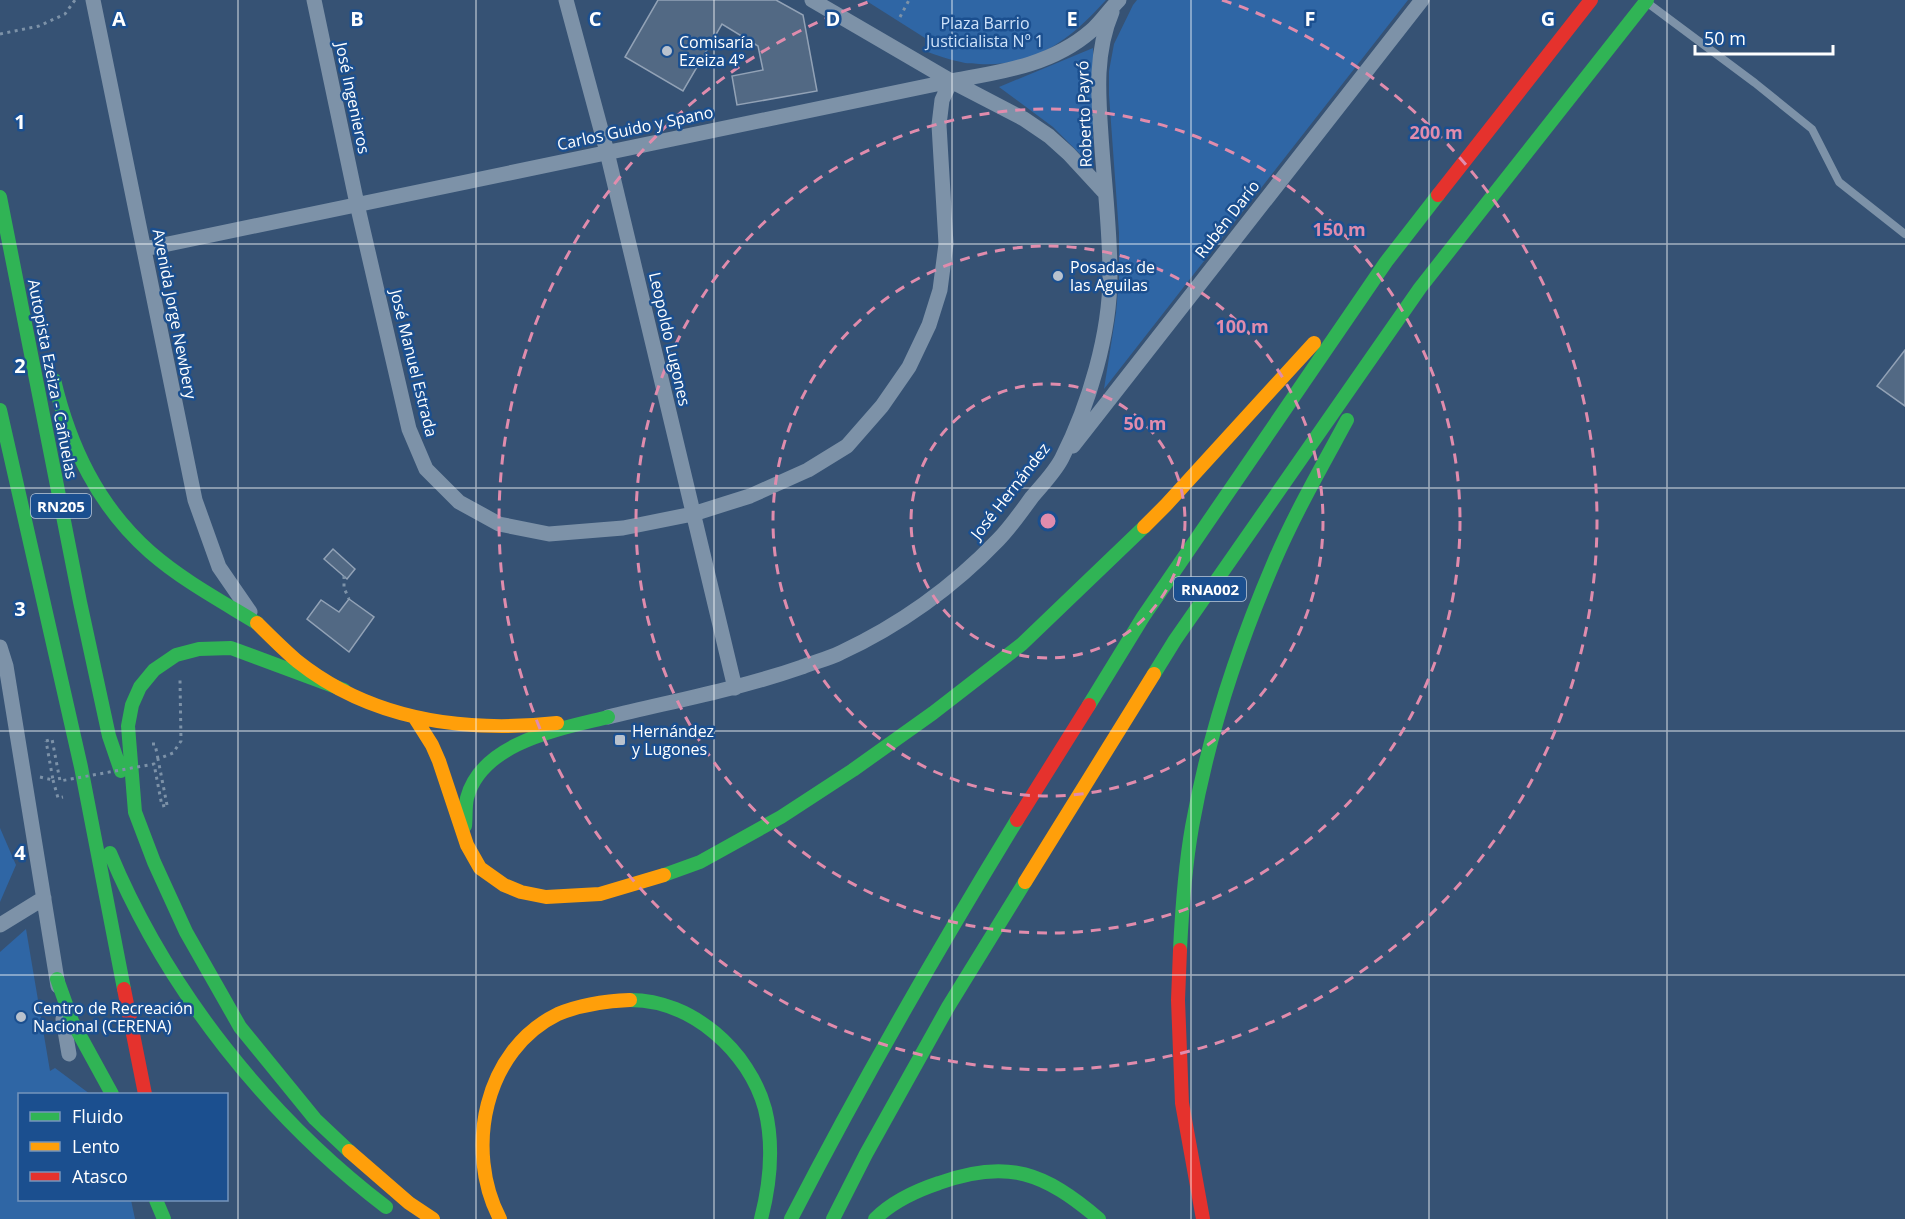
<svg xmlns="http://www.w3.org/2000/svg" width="1905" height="1219" font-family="'Open Sans',sans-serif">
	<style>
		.green { fill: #2f66a5 }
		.building { fill: #526984; stroke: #92a2b6; stroke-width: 1.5 }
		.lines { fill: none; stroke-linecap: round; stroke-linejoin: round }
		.path { stroke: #7d92a8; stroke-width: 3; stroke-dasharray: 3 4.5; stroke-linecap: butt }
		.lane { stroke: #7d92a8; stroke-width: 8 }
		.street { stroke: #7d92a8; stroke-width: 15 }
		.fast { stroke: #30b455; stroke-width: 14 }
		.slow { stroke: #ff9f0a; stroke-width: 14 }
		.jam { stroke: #e5322d; stroke-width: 14 }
		.path-bridge { stroke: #7d92a8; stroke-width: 3; stroke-dasharray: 3 4.5; stroke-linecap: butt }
		.grid { fill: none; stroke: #fff; stroke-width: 1.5; stroke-opacity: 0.55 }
		.ring { fill: none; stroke: #e08cad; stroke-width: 3; stroke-dasharray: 10 8 }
		.poi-dot { fill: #b9c2ce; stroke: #1b4f8f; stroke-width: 2 }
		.labels { text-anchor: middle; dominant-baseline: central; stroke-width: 5; stroke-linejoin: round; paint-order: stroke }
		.shield { fill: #1b4f8f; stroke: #bbcadd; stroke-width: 1.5 }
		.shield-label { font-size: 15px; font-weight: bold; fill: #fff }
		.park-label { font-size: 16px; fill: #cfe3fa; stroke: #1b4f8f }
		.poi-label { font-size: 16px; fill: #fff; stroke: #1b4f8f; text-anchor: start }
		.street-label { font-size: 16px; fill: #fff; stroke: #1b4f8f }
		.grid-label { font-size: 20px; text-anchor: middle; font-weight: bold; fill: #fff; stroke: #1b4f8f; stroke-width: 5; stroke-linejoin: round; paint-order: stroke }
		.centre { fill: #e08cad; stroke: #1b4f8f; stroke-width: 3 }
		.ring-label { font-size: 18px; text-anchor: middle; font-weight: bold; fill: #e08cad; stroke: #1b4f8f; stroke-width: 5; stroke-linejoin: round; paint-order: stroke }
	</style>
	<rect width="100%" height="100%" fill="#365274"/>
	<path class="green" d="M 865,0 L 1106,0 C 1070,40 1035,67 979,64 C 973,63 966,64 961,62 C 949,60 937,55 925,51 L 925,38 Z
		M 1137,0 L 1408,0 L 1104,389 L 1116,313 L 1119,279 L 1119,233 L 1109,95 L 1109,71 L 1114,44 L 1133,5 Z
		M 1093,48 L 1093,167 L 1053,127 L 999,87 Z
		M 0,828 L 16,865 L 0,902 Z
		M 26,929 L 50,1071 L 55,1068 L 90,1094 L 20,1094 L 20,1200 L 131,1200 L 135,1219 L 0,1219 L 0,952 Z"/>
	<path class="building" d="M 658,0 L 776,0 L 803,15 L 817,91 L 737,105 L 732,76 L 763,70 L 758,46 L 722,24 L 683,91 L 625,57 Z
		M 1905,350 L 1905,406 L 1877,386 Z
		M 333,549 L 355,569 L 347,579 L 324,559 Z
		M 349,599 L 374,617 L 349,652 L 307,619 L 321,600 L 339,612 Z"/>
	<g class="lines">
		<path class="path" d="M 900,17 L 909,0
			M 0,34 L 39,26 L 65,14 L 75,0
			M 344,576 L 344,588 L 349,599
			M 152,744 L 155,744 L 158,759
			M 40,777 L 53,780 L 46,741
			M 53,780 L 58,798 L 63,797
			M 167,805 L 158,759 L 173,753 L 181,741 L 180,680"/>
		<path class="lane" d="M 1649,4 L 1755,83 L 1812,129 L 1839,182 L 1905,234"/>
		<path class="street" d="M 93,0 L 195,500 L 219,567 L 250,612
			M 314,0 L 357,204 L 409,429 L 426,469 L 459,502 L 499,524 L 549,534 L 623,528 L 693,514 L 750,496 L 808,470 L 847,446 L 882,406 L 909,367 L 929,325 L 940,290 L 946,244 L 939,125 L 942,100 L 951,81
			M 566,0 L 607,152 L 735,688
			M 812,0 L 951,81 L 1024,119 L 1049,136 L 1069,154 L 1105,193
			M 144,249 L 951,81 C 1001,72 1052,65 1091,31 C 1101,22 1109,10 1119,0
			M 1073,446 L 1422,0
			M 0,647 L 6,666 L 58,986
			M 608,717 C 673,701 739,689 802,667 C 814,662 828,659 840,653 C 898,626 953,587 998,540 C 1010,528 1021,512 1032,497 C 1042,485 1055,472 1062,458 C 1089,405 1110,334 1110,275 C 1110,228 1104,182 1101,135 C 1098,93 1095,52 1112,12
			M 0,925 L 44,898
			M 63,1019 L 69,1054"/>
		<path class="fast" d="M 0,197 L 80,602 L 109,736 L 121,771
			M 54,380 C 70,447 98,506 150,552 C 182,580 221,601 257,623
			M 0,410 L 81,767 L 124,989
			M 1154,674 L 1175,640 L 1420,288 L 1647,0
			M 344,690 L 231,648 L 199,649 L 176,655 L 154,670 L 140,687 L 132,705 L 128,726 L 135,812 L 154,862 L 186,932 L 240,1027 L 315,1119 L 349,1151
			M 1089,705 L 1143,617 L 1386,262 L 1438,195
			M 465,826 C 466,817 465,807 467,798 C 482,742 560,729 608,717
			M 110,853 C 167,990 268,1117 386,1207
			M 664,875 L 700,862 L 781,817 L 853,770 L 933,713 L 1022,644 L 1144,527
			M 1180,950 C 1182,909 1185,867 1192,827 C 1208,737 1238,646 1274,562 C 1295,513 1322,466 1347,420
			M 57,979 L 72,1021 L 112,1094
			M 630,1000 C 692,1000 749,1051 765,1109 C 774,1145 770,1184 761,1219
			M 156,1200 L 164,1219
			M 791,1219 C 861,1083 937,951 1017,820
			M 833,1219 L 866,1154 L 948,1007 L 1025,882
			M 875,1219 C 893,1201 915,1191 939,1183 C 1008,1158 1045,1173 1099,1219"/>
		<path class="slow" d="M 1144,527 L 1166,505 L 1314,343
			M 257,623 C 270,636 283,649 297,661 C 371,720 465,733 557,723
			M 415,718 L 432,745 L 439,761 L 467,845 L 480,868 L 504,885 L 521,892 L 546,897 L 600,894 L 664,875
			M 1025,882 L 1154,674
			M 349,1151 L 409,1203 L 433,1219
			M 500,1219 C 464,1150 484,1050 558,1014 C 582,1004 605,1001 630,1000"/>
		<path class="jam" d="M 1438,195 L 1591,0
			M 1017,820 L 1089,705
			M 1180,950 L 1178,1000 L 1182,1103 L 1203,1219
			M 124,989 L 145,1094"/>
		<path class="path-bridge" d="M 46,741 L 52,739 L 60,781 L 154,764 L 162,806 L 167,805"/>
	</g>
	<path class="grid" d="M 238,0 L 238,1219M 476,0 L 476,1219M 714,0 L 714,1219M 952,0 L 952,1219M 1191,0 L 1191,1219M 1429,0 L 1429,1219M 1667,0 L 1667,1219M 0,244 L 1905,244M 0,488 L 1905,488M 0,731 L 1905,731M 0,975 L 1905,975"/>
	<g class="ring">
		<circle cx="1048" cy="521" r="137"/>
		<circle cx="1048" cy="521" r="275"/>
		<circle cx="1048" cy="521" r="412"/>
		<path d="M1222 0A549 549 0 1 1 874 0"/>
	</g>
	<g class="poi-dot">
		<circle cx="667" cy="51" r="6"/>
		<circle cx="1058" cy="276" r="6"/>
		<rect x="614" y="734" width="12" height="12" rx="3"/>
		<circle cx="21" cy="1017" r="6"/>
	</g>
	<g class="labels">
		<g class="shield">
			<rect x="31" y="494" width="60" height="24" rx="4.5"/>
			<rect x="1174" y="577" width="72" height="24" rx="4.5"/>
		</g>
		<g class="shield-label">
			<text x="61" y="506">RN205</text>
			<text x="1210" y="589">RNA002</text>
		</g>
		<g class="park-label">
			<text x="985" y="23">Plaza Barrio<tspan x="985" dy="18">Justicialista Nº 1</tspan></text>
		</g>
		<g class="poi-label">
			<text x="679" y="42">Comisaría<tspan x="679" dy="18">Ezeiza 4°</tspan></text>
			<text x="1070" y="267">Posadas de<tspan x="1070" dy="18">las Aguilas</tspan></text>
			<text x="632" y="731">Hernández<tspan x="632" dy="18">y Lugones</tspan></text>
			<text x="33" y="1008">Centro de Recreación<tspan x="33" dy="18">Nacional (CERENA)</tspan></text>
		</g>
		<g class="street-label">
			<text transform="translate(353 98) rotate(78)">José Ingenieros</text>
			<text transform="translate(1084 114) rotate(-92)">Roberto Payró</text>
			<text transform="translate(635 128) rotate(-12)">Carlos Guido y Spano</text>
			<text transform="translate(1227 219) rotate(-52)">Rubén Darío</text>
			<text transform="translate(175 314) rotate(79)">Avenida Jorge Newbery</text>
			<text transform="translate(670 339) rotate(77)">Leopoldo Lugones</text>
			<text transform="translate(414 363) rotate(76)">José Manuel Estrada</text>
			<text transform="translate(53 379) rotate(79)">Autopista Ezeiza - Cañuelas</text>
			<text transform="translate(1010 491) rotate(-52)">José Hernández</text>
		</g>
	</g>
	<g class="grid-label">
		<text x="119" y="26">A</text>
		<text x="357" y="26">B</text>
		<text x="595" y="26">C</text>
		<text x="833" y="26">D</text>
		<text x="1072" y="26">E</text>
		<text x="1310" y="26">F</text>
		<text x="1548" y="26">G</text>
		<text x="20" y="129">1</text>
		<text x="20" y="373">2</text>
		<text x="20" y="616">3</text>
		<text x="20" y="860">4</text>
	</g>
	<circle cx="1048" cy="521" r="9" class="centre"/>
	<g class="ring-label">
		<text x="1436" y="139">200 m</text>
		<text x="1339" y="236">150 m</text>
		<text x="1242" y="333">100 m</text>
		<text x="1145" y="430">50 m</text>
	</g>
	<rect x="18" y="1093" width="210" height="108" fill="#1b4f8f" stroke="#7695bc" stroke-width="1.5"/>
	<rect x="30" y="1112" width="30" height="9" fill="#30b455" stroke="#7695bc" stroke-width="1.5"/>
	<text x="72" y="1123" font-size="18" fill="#ffffff">Fluido</text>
	<rect x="30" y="1142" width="30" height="9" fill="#ff9f0a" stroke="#7695bc" stroke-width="1.5"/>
	<text x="72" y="1153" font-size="18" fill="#ffffff">Lento</text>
	<rect x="30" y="1172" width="30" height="9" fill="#e5322d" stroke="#7695bc" stroke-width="1.5"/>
	<text x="72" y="1183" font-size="18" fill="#ffffff">Atasco</text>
	<path d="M1695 45v9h138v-9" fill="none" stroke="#ffffff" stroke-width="3"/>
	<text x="1704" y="45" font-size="18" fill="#ffffff" stroke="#1b4f8f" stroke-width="4.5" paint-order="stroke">50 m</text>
</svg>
